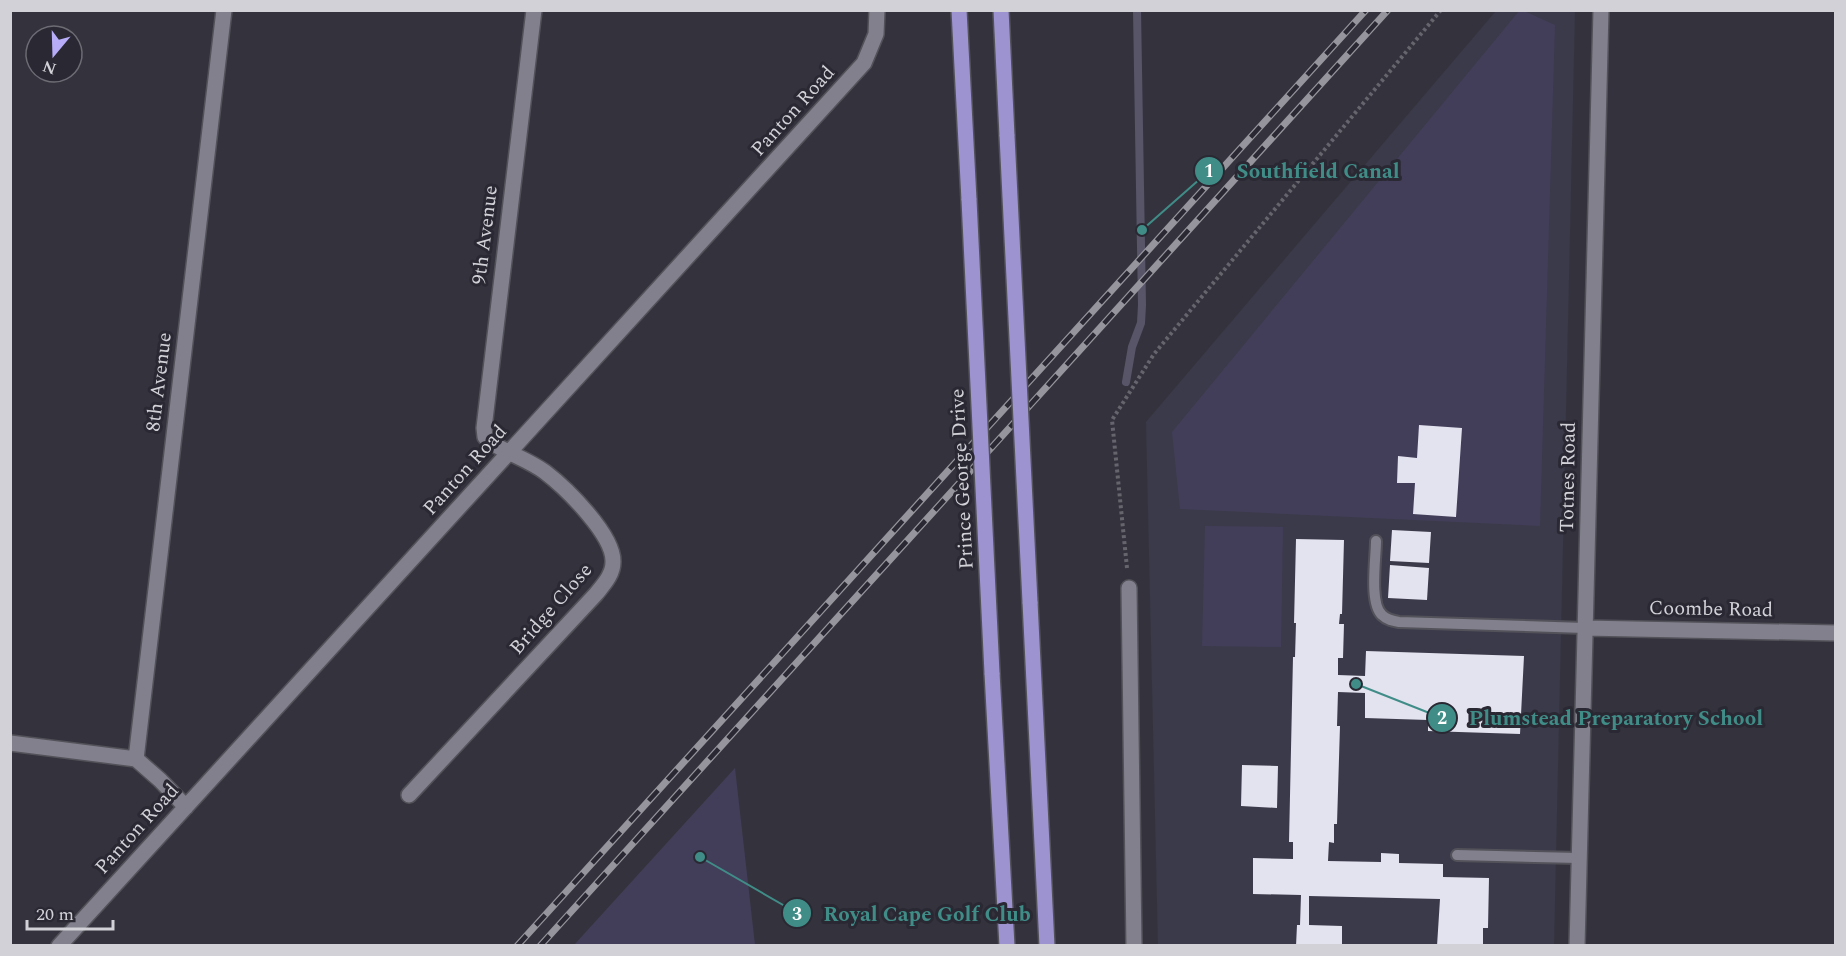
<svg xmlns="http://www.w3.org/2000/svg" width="1846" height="956" font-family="Spectral,serif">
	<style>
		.built { fill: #3b3a4a }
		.green { fill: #423e59 }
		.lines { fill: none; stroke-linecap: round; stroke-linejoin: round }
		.stream { stroke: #585569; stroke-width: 8 }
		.building { fill: #e3e2ef }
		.service-casing { stroke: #53525a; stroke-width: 14 }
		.minor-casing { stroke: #53525a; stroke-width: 18 }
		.primary-casing { stroke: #53525a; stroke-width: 18 }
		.path { stroke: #66656e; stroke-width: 4; stroke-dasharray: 3 3; stroke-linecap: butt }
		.service { stroke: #81808c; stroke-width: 10 }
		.minor { stroke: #81808c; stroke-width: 15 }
		.primary { stroke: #9d93d0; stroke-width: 15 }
		.rail-casing { stroke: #96959d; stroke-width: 7 }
		.rail { stroke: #2a2933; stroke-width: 4.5; stroke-dasharray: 14; stroke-linecap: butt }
		.primary-bridge-casing { stroke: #53525a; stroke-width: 18; stroke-linecap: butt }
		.primary-bridge { stroke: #9d93d0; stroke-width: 15 }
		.labels { text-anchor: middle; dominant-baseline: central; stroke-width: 6; stroke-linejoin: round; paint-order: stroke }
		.street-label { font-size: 20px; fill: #d2d1d8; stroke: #2a2933 }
		.leader { fill: none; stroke: #408d88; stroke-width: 2 }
		.callout-dot { fill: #408d88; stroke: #2a2933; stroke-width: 2 }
		.mark-label { font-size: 18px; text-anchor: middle; font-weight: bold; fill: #fff }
		.callout-label { font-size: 21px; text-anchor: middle; font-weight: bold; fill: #408d88; stroke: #2a2933; stroke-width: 6; stroke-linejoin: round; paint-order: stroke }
	</style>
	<rect width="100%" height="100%" fill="#34333d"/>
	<path class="built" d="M 1496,11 L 1575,11 L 1554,945 L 1158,945 L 1146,422 Z"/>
	<path class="green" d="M 1519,11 L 1524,11 L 1555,25 L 1540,526 L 1180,509 L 1172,432 Z
		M 1205,526 L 1283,527 L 1281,647 L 1202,646 Z
		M 735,768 L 755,945 L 574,945 Z"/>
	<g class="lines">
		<path class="stream" d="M 1126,382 L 1132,347 L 1141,323 L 1142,305 L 1137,10"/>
	</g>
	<path class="building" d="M 1419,425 L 1462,428 L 1456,517 L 1413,514 L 1415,483 L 1397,483 L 1398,456 L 1417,458 Z
		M 1392,530 L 1431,532 L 1429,563 L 1390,561 Z
		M 1296,539 L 1344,540 L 1342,614 L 1340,614 L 1339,624 L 1344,624 L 1343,658 L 1338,658 L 1338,675 L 1365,676 L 1366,651 L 1524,656 L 1520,734 L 1428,731 L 1428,720 L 1365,718 L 1365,693 L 1338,692 L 1337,726 L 1340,726 L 1337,824 L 1334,824 L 1334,843 L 1329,842 L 1328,861 L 1381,862 L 1381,853 L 1399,854 L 1399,863 L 1443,864 L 1443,877 L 1489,878 L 1488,928 L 1483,928 L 1483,946 L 1437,946 L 1440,899 L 1309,896 L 1309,925 L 1342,926 L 1342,946 L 1296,946 L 1297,925 L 1300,925 L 1301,895 L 1253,894 L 1253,858 L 1293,859 L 1293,842 L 1289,842 L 1293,657 L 1295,657 L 1296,623 L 1294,623 Z
		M 1390,565 L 1429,568 L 1427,600 L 1388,598 Z
		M 1242,765 L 1278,766 L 1277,808 L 1241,806 Z"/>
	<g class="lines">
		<defs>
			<path id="service" d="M 1376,541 C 1376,558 1369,603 1382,615 C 1387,620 1393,621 1399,622 L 1585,628
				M 1457,855 L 1579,858"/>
			<path id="minor" d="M 1129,588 L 1134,946
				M 1585,628 L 1836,633
				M 10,743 L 136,759 L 160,780 L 186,807
				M 136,759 L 224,10
				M 409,795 L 596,594 C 603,585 613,575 613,562 C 614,535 566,488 545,472 C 529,460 509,454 492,443 L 485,437 L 484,428 L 534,10
				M 59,946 L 864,63 L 876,34 L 877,10
				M 1577,946 L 1601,10"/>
			<path id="primary" d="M 959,10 L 969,200
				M 1001,10 L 1007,136
				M 1030,602 L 1047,946
				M 992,673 L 1007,946"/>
		</defs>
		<use href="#service" class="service-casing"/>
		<use href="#minor" class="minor-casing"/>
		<use href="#primary" class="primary-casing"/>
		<path class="path" d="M 1127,568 L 1112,420 L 1154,354 L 1441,10"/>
		<use href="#service" class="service"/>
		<use href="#minor" class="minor"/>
		<use href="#primary" class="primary"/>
		<defs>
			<path id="rail" d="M 517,946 L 1366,10
				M 540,946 L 1388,10"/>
		</defs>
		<use href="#rail" class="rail-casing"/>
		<use href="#rail" class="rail"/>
		<defs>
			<path id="primary-bridge" d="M 1007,136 L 1030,602
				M 969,200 L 992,673"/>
		</defs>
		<use href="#primary-bridge" class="primary-bridge-casing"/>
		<use href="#primary-bridge" class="primary-bridge"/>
	</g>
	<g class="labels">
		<g class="street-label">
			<text transform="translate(793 111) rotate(-48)">Panton Road</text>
			<text transform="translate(485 235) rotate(-83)">9th Avenue</text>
			<text transform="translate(159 382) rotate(-83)">8th Avenue</text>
			<text transform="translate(465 470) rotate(-48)">Panton Road</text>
			<text transform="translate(1568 477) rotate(-89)">Totnes Road</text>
			<text transform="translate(962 479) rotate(-93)">Prince George Drive</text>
			<text transform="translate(551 609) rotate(-49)">Bridge Close</text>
			<text transform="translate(1711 609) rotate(1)">Coombe Road</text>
			<text transform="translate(137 829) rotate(-48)">Panton Road</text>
		</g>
	</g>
	<path class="leader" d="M1142 230L1209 171M1356 684L1442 718M700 857L797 913"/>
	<g class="callout-dot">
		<circle cx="1142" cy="230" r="6"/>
		<circle cx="1356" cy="684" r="6"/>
		<circle cx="700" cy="857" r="6"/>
		<circle cx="1209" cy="171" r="15"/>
		<circle cx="1442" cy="718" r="15"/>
		<circle cx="797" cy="913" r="15"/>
	</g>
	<g class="mark-label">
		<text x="1209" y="177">1</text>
		<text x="1442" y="724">2</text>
		<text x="797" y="920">3</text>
	</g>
	<g class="callout-label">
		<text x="1318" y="178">Southfield Canal</text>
		<text x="1616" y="725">Plumstead Preparatory School</text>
		<text x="927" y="921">Royal Cape Golf Club</text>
	</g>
	<rect width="1846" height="956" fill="none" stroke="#d2d1d8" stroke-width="24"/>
	<g transform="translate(54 54) rotate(199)"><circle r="28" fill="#2a2933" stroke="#6d6c75" stroke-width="1.5"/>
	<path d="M0-4.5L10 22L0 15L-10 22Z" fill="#b6acf8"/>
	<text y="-9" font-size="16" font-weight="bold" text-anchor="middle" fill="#d2d1d8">N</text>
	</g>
	<path d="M27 920v9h86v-9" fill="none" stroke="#d2d1d8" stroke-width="3"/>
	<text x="36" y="920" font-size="18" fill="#d2d1d8" stroke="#2a2933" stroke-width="4.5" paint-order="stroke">20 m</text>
</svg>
